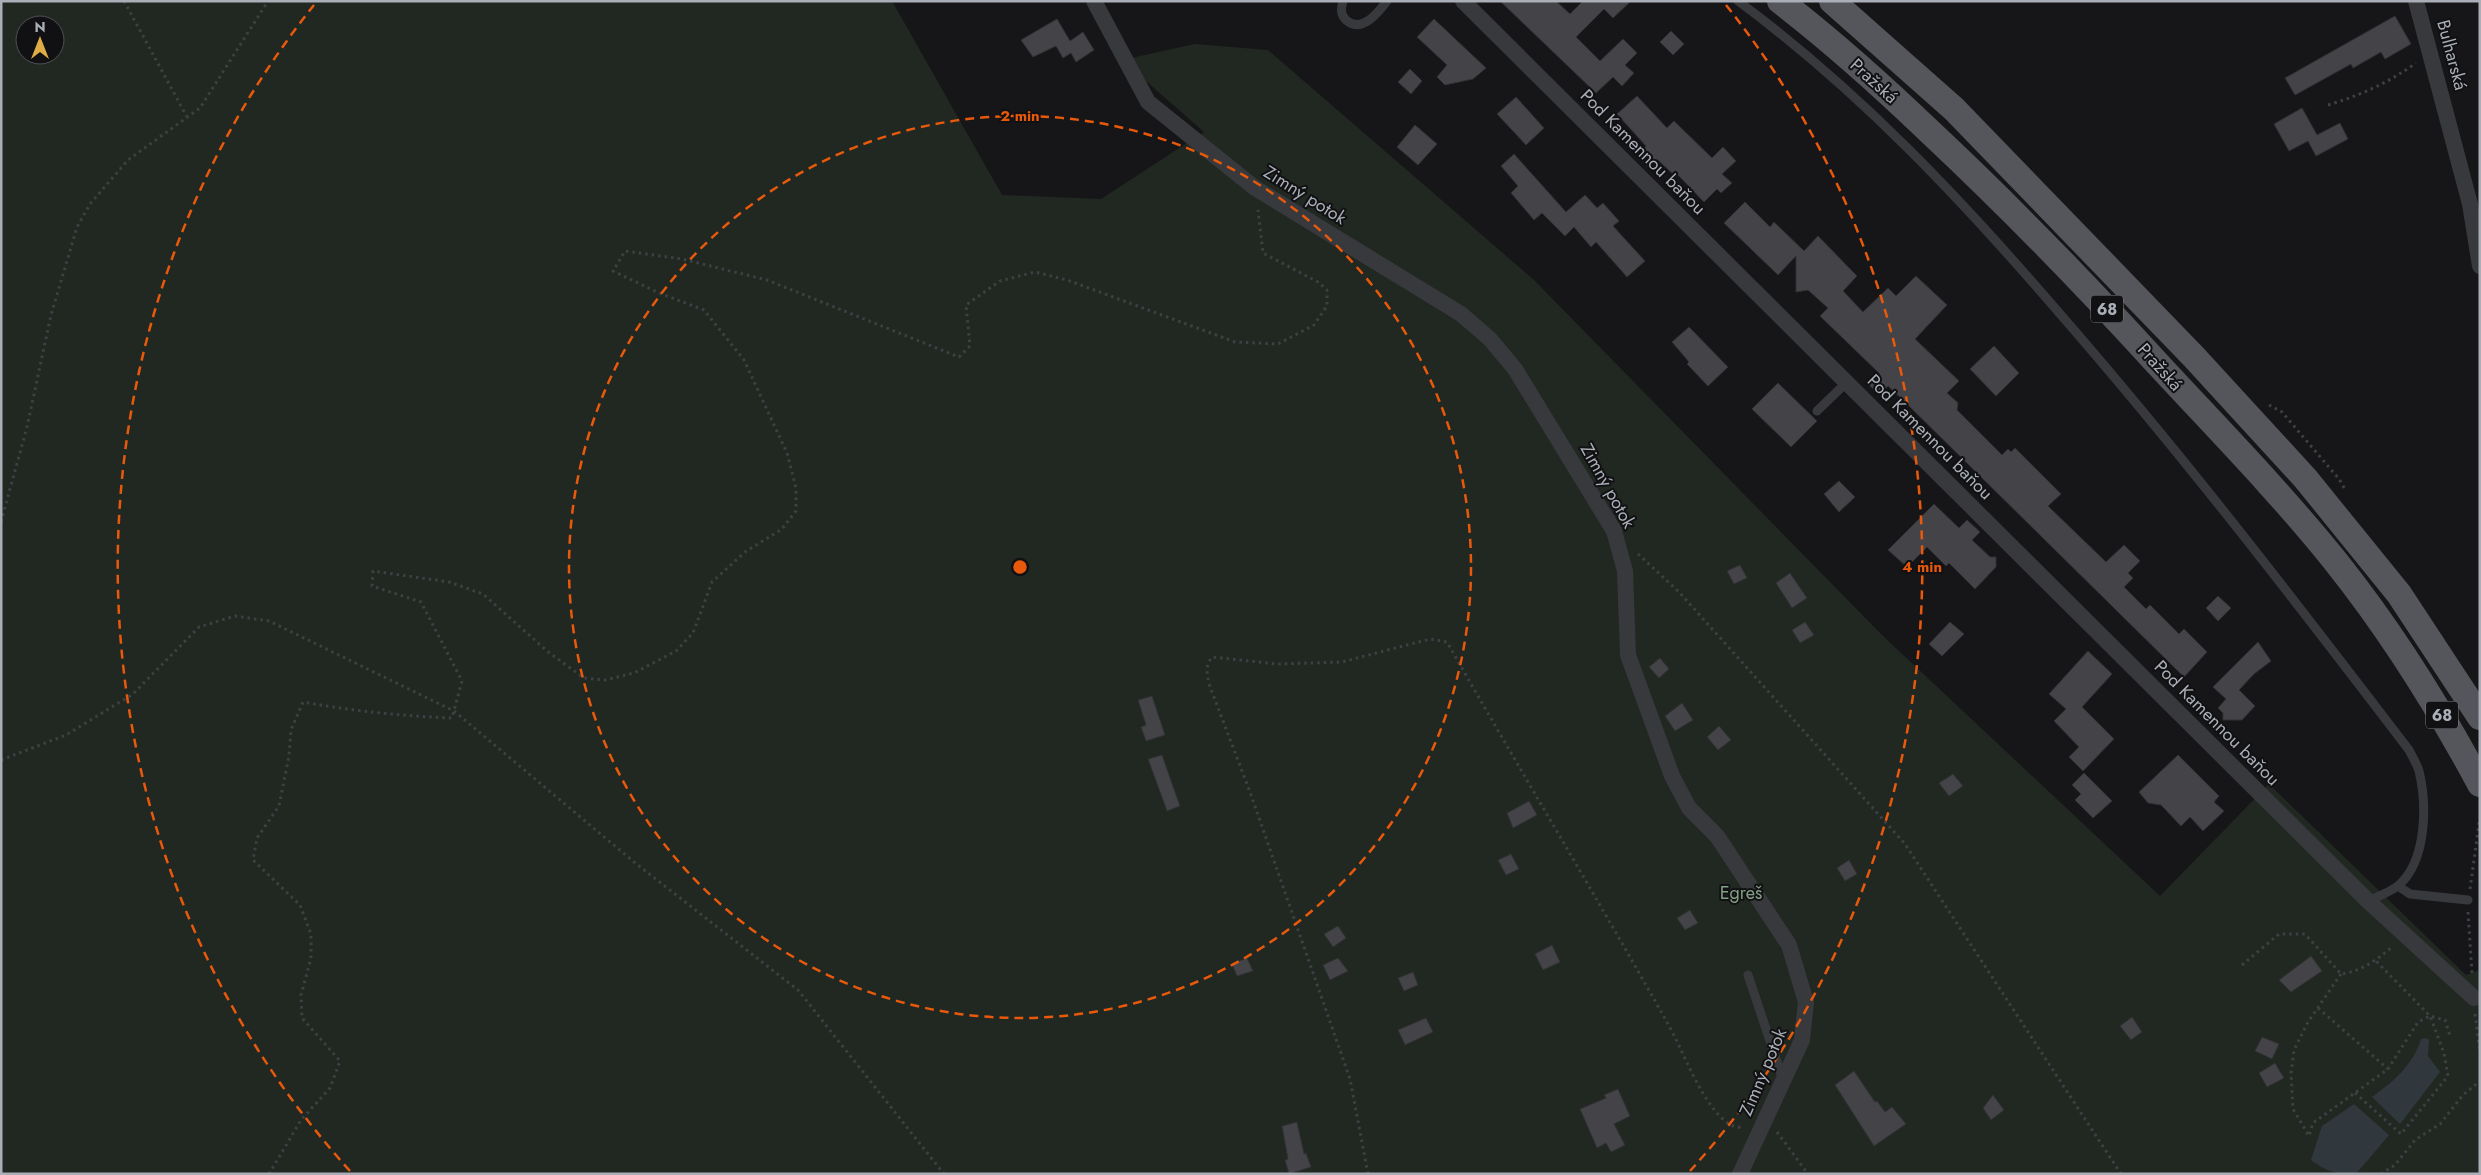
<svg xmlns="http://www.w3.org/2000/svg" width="2481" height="1175" font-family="Jost,sans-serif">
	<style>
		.green { fill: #212822; fill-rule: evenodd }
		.water { fill: #30373d }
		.building { fill: #444448; stroke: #313134 }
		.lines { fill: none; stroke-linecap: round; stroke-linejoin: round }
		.path { stroke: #3e4044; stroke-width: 3; stroke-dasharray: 2.5 4; stroke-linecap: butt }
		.lane { stroke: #38393d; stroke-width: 9 }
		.street { stroke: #38393d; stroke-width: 16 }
		.primary { stroke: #54565b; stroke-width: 26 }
		.ring { fill: none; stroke: #e8590c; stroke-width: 2.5; stroke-dasharray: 9 6 }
		.labels { text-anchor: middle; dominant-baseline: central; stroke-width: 4; stroke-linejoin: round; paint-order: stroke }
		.shield { fill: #111113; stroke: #7c7f86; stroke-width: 1 }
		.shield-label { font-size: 16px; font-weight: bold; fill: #aaaeb7 }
		.street-label { font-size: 18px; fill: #aaaeb7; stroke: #111113 }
		.park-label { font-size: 18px; fill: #83a085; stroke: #111113 }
		.centre { fill: #e8590c; stroke: #111113; stroke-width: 2.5 }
		.ring-label { font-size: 15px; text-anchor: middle; font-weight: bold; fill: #e8590c; stroke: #111113; stroke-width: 4; stroke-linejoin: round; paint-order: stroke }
	</style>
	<rect width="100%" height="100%" fill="#161618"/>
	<path class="green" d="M 1,1 L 892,1 L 1002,195 L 1101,199 L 1204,132 L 1122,60 L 1195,44 L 1268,50 L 1534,280 L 1883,636 L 2160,896 L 2269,784 L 2466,975 L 2480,970 L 2480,1174 L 1,1174 ZM 25,25 L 55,25 L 55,55 L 25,55 Z"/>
	<path class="water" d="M 2426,1038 L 2429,1040 L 2428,1056 L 2440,1072 L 2400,1124 L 2372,1097 C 2393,1082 2413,1065 2421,1039 Z
		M 2354,1104 L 2389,1135 L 2356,1174 C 2337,1174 2327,1172 2311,1160 L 2322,1126 Z"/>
	<path class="building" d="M 1500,1 L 1556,1 L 1570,14 L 1583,1 L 1631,1 L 1613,18 L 1604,9 L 1576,37 L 1600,61 L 1623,39 L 1637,53 L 1625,65 L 1634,73 L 1622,86 L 1613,77 L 1596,93 Z
		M 2395,16 L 2411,44 L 2385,59 L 2381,52 L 2353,68 L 2351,64 L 2295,95 L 2285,78 Z
		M 1057,19 L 1070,41 L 1083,32 L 1094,50 L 1076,62 L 1071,53 L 1063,58 L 1056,46 L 1033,57 L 1021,40 Z
		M 1434,19 L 1486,68 L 1473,79 L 1445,85 L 1437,77 L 1447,65 L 1417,37 Z
		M 1671,31 L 1684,44 L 1673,55 L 1660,42 Z
		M 1410,69 L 1422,81 L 1411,94 L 1398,82 Z
		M 1637,96 L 1667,128 L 1674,121 L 1712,158 L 1723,147 L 1736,161 L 1722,174 L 1732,183 L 1721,193 L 1717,189 L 1704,202 L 1678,175 L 1676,177 L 1657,159 L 1648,167 L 1637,156 L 1646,146 L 1617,114 Z
		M 1516,97 L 1544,128 L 1526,145 L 1497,114 Z
		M 2302,108 L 2317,135 L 2340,123 L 2348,139 L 2316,156 L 2308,141 L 2289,151 L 2274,124 Z
		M 1415,125 L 1437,144 L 1418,165 L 1397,147 Z
		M 1514,154 L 1566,212 L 1585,195 L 1597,208 L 1603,203 L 1619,221 L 1613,226 L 1645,261 L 1627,277 L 1596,242 L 1591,247 L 1574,227 L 1565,236 L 1542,213 L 1534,220 L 1511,193 L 1518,186 L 1501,166 Z
		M 1745,202 L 1770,227 L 1774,222 L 1804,251 L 1818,236 L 1857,276 L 1843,291 L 1863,312 L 1888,288 L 1896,296 L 1916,276 L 1947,305 L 1915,339 L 1959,381 L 1947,393 L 1958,403 L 1957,410 L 2002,455 L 2008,449 L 2011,452 L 2015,448 L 2061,494 L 2048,506 L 2106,562 L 2124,545 L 2140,561 L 2128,573 L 2133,578 L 2124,587 L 2146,609 L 2150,605 L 2179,634 L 2184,629 L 2207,652 L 2184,677 L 1904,401 L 1888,386 L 1880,395 L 1869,385 L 1880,374 L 1820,316 L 1828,308 L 1808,290 L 1796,292 L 1796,256 L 1778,275 L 1724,223 Z
		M 1689,327 L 1728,367 L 1708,386 L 1687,364 L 1689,362 L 1672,342 Z
		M 1994,346 L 2019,373 L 1996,396 L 1970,369 Z
		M 1778,383 L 1817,421 L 1791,447 L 1752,409 Z
		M 1839,481 L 1855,497 L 1839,512 L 1824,494 Z
		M 1934,504 L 1959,528 L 1967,520 L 1980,532 L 1972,540 L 1990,557 L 1996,557 L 1996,567 L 1975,589 L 1949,563 L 1946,566 L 1927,547 L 1907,567 L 1888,550 Z
		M 1740,565 L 1747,578 L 1734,584 L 1727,571 Z
		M 1790,573 L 1807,598 L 1792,608 L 1776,583 Z
		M 2218,596 L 2231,608 L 2218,621 L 2206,608 Z
		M 1805,622 L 1814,635 L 1800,643 L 1792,630 Z
		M 1950,622 L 1964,634 L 1942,656 L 1929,644 Z
		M 2258,642 L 2271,661 L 2254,674 L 2239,690 L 2255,706 L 2242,720 L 2223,720 L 2223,713 L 2218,708 L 2226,699 L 2213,687 Z
		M 2088,651 L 2112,674 L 2082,707 L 2114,739 L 2083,771 L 2069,757 L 2079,747 L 2054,721 L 2066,709 L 2049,694 Z
		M 1660,658 L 1669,669 L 1659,678 L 1649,667 Z
		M 1152,696 L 1165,735 L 1146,741 L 1141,727 L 1146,725 L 1138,700 Z
		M 1682,703 L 1693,720 L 1675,731 L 1665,716 Z
		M 1719,726 L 1731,740 L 1718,750 L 1707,737 Z
		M 1162,755 L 1180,806 L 1167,811 L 1148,759 Z
		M 2178,755 L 2219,796 L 2214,802 L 2224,811 L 2203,831 L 2190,817 L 2181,826 L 2161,805 L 2148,803 L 2139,792 Z
		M 2084,773 L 2112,801 L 2093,818 L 2075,800 L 2081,794 L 2072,785 Z
		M 1953,774 L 1963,786 L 1949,796 L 1939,783 Z
		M 1529,801 L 1537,815 L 1513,828 L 1507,813 Z
		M 1511,854 L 1519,869 L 1506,875 L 1498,860 Z
		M 1849,860 L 1857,874 L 1845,881 L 1837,868 Z
		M 1690,910 L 1698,923 L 1685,930 L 1677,918 Z
		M 1338,926 L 1346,938 L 1333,947 L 1324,934 Z
		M 1552,945 L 1560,962 L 1543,970 L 1535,954 Z
		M 2311,956 L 2322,971 L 2291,992 L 2279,980 Z
		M 1247,958 L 1253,971 L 1237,976 L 1232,964 Z
		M 1338,958 L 1348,971 L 1330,980 L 1323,965 Z
		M 1413,972 L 1418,985 L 1404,991 L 1398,978 Z
		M 2132,1017 L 2142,1032 L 2131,1040 L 2120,1026 Z
		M 1426,1018 L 1433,1032 L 1405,1045 L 1398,1030 Z
		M 2262,1037 L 2279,1044 L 2272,1059 L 2255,1051 Z
		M 2275,1063 L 2284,1078 L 2267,1087 L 2259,1073 Z
		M 1854,1071 L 1875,1102 L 1877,1101 L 1885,1112 L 1892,1107 L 1906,1124 L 1874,1146 L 1835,1085 Z
		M 1618,1089 L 1630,1116 L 1614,1124 L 1625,1145 L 1611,1152 L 1606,1143 L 1597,1148 L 1580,1109 L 1606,1098 L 1604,1095 Z
		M 1993,1095 L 2004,1110 L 1991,1120 L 1983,1108 Z
		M 1297,1122 L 1304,1154 L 1306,1153 L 1311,1167 L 1289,1174 L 1285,1160 L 1288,1159 L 1282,1126 Z"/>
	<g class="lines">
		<path class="path" d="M 124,1 L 187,117
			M 2328,105 C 2361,95 2388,83 2416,63
			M 2269,405 L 2282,412 L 2339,479 L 2346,491
			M 1,522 L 27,427 L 51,315 L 77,227 L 90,204 L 128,160 L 200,108 L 268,1
			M 1638,554 L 1679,592 L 1905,844 L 2121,1174
			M 1,760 L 66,735 L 133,694 L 199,627 L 235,616 L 269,621 L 454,711 L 634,862 L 798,990 L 944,1174
			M 2470,889 L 2480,817
			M 2468,912 L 2472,973
			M 2242,965 L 2279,934 L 2305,934 L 2341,974 C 2362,971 2377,960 2393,946
			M 2341,974 L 2308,1022 L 2294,1050 L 2291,1073 L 2293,1109 L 2309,1136 L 2313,1123 L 2388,1069 L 2418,1022 L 2430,1016 L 2445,1020 L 2450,1036
			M 2318,1008 L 2388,1069
			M 2475,1014 L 2480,1053
			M 2355,1093 L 2401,1134 L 2448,1076 L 2444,1053 L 2430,1016 L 2376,961
			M 1777,1132 L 1808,1174
			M 269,1174 L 301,1120 L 330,1088 L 340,1061 L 302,1018 L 301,995 L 311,958 L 311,934 L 300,905 L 253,860 L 257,838 L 279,806 L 289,756 L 291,730 L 303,702 C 353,711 402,716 452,718 L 462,681 L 421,602 L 372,586 L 373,571 L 449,582 L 483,594 L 547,651 L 584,678 L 605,680 L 634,673 L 676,651 L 693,633 L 712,582 L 745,552 L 782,529 L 796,511 L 796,488 L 787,453 L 744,360 L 704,310 L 659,293 L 613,271 L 625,251 L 682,259 L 767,280 L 959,357 L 970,346 L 966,305 L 1000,281 L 1035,272 L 1067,280 L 1235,342 L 1278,344 L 1314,325 L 1327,306 L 1327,290 L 1318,282 L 1263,253 L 1258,210
			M 1368,1174 L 1350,1079 L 1250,792 L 1209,684 C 1207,673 1205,666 1212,657 L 1277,664 L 1342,662 L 1430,639 L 1447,642 C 1520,770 1596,896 1668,1024 C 1685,1054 1701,1104 1729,1124 C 1732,1126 1738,1127 1743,1128
			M 2381,1174 L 2395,1165 L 2415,1140 L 2440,1124 L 2463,1095 L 2480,1081"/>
		<path class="lane" d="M 1343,1 C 1341,8 1340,14 1346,20 C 1361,34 1378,13 1387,1
			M 1738,1 C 1860,91 1963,201 2061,315 C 2183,455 2296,602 2409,750 C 2412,756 2417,764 2419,771 C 2427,804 2427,860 2399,885 C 2391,892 2378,896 2368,901
			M 1817,411 L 1847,382
			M 2398,886 L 2410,894 L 2468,900
			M 1748,975 L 1783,1080"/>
		<path class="street" d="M 1094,1 L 1148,102 L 1255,188 L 1461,314 L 1490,339 L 1515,369 L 1614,531 L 1625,571 L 1628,655 L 1672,776 L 1689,808 L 1717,836 L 1789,945 L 1806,1002 L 1802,1040 L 1740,1174
			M 1463,1 L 2368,901 L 2474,998
			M 2416,1 L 2470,204 L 2480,266"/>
		<path class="primary" d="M 1780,1 C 1832,41 1881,85 1928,130 C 2007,204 2082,281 2155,361 C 2216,427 2279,491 2336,562 C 2391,631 2438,706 2480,784
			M 1832,1 L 1954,109 L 2194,357 L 2305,478 L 2399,594 L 2480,717"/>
	</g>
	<g class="ring">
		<circle cx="1020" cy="567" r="451"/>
		<path d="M350 1171A902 902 0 0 1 314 5M1726 5A902 902 0 0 1 1690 1171"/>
	</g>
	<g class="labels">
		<g class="shield">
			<rect x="2091" y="295.5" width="32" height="27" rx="4"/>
			<rect x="2426" y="701.5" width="32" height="27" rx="4"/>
		</g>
		<g class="shield-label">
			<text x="2107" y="309">68</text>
			<text x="2442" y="715">68</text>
		</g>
		<g class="street-label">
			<text transform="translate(2452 55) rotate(75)">Bulharská</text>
			<text transform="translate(1874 81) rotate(42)">Pražská</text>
			<text transform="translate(1643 152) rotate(45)">Pod Kamennou baňou</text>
			<text transform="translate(1305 195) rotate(32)">Zimný potok</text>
			<text transform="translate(2160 367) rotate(48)">Pražská</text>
			<text transform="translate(1930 437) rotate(45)">Pod Kamennou baňou</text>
			<text transform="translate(1608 486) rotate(61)">Zimný potok</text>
			<text transform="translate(2217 723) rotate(45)">Pod Kamennou baňou</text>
			<text transform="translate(1763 1072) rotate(-67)">Zimný potok</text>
		</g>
		<g class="park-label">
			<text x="1741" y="893">Egreš</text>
		</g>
	</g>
	<circle cx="1020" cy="567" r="8" class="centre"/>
	<g class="ring-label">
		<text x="1020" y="121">2 min</text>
		<text x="1922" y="572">4 min</text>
	</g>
	<rect width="2481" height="1175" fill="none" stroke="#aaaeb7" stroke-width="5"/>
	<g transform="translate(40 40)"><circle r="24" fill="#111113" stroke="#4e5055"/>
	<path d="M0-4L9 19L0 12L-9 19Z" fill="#dfac48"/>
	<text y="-8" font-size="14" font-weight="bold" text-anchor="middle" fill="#aaaeb7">N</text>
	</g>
</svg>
